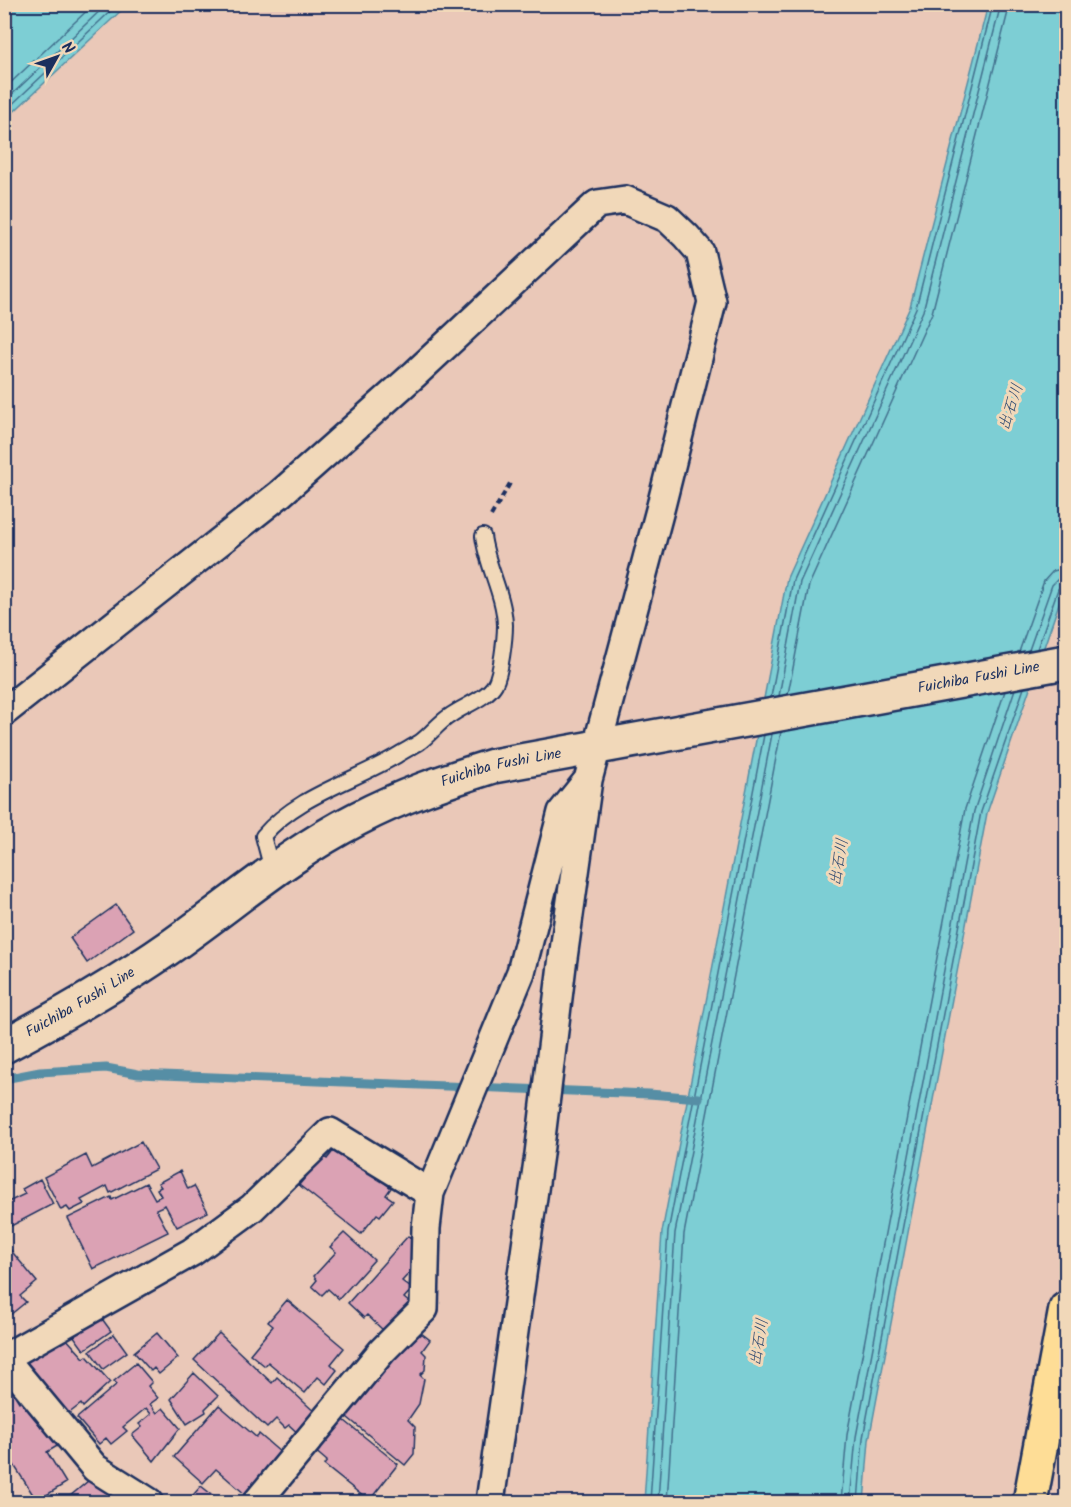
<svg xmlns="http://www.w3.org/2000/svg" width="1071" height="1507" font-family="Kalam,'Klee One',sans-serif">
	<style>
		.water { fill: #7dced4; stroke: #568ea5; stroke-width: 1.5 }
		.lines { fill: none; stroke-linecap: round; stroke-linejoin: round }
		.shore { stroke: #426f8d; stroke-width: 1.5 }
		.stream { stroke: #568ea5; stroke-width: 9 }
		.building { fill: #dba2b4; stroke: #1b2f5e; stroke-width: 1.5 }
		.lane-casing { stroke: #1b2f5e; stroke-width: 18 }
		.street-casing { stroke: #1b2f5e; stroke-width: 32 }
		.secondary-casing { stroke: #1b2f5e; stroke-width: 38 }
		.highway-casing { stroke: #1b2f5e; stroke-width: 38 }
		.path { stroke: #1b2f5e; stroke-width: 4; stroke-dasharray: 6 4.5; stroke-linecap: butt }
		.lane { stroke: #f1d8b9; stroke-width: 14 }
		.street { stroke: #f1d8b9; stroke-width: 27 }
		.secondary { stroke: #f1d8b9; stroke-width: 33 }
		.highway { stroke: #fedd96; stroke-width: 33 }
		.labels { text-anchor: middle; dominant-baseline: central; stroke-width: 6; stroke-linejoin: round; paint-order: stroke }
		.street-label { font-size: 15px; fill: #1b2f5e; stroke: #f1d8b9 }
		.water-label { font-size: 16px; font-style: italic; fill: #2a4770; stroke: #f1d8b9 }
	</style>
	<rect width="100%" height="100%" fill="#eac8b8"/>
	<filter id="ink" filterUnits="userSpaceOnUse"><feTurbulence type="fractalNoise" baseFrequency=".0167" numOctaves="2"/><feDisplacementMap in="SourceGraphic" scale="12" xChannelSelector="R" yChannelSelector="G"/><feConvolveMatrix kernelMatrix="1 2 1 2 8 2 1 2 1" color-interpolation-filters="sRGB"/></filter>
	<g filter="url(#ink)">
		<path class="water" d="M 5,4 L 127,4 L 127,5 L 5,120 Z
			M 988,5 L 1066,5 L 1066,583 L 987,813 L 869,1440 L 864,1502 L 644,1502 L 662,1232 L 787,578 L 910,307 Z"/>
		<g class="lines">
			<path class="shore" d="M 4,89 L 94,4
				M 4,102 L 107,4
				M 4,112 L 118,4
				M 1037,649 L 1058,589 L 1061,586 L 1066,585
				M 1029,650 L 1052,585 L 1058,579 L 1066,577
				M 1019,652 L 1044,581 L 1053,571 L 1066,568
				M 788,694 L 809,585 L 932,313 L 1010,4
				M 779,696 L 800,582 L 923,311 L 1001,4
				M 771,697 L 793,580 L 916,308 L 993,4
				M 650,1502 L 668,1232 L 764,735
				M 658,1502 L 675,1233 L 772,734
				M 667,1502 L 684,1234 L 781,732
				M 841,1502 L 847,1435 L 965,809 L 1005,691
				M 850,1502 L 856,1437 L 974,811 L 1015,689
				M 858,1502 L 863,1438 L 981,812 L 1024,688"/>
			<path class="stream" d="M 4,1079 L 40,1072 L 106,1068 L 138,1074 L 649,1094 L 699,1098"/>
		</g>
		<path class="building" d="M 116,905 L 133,929 L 87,963 L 70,938 Z
			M 141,1142 L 156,1169 L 110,1193 L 107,1186 L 81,1200 L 84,1204 L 70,1211 L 67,1207 L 61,1210 L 44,1177 L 86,1155 L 92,1168 Z
			M 338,1145 L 391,1188 L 386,1195 L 393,1200 L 380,1216 L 377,1214 L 361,1234 L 299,1185 L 323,1156 L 327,1159 Z
			M 180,1171 L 188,1189 L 194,1186 L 208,1212 L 177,1227 L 165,1205 L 156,1209 L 168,1232 L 93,1269 L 68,1218 L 111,1197 L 112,1200 L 146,1183 L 155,1199 L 161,1196 L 157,1189 L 161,1187 L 158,1183 Z
			M 40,1179 L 53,1204 L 11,1226 L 4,1214 L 4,1204 L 25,1194 L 22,1189 Z
			M 344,1233 L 374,1260 L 339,1299 L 328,1289 L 322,1295 L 312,1286 L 317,1280 L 314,1276 L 336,1252 L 330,1247 Z
			M 408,1236 L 416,1244 L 414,1268 L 402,1281 L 412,1289 L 404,1298 L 411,1304 L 385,1332 L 367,1315 L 364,1318 L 348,1303 Z
			M 4,1242 L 37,1282 L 20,1296 L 26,1302 L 10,1315 L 4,1307 Z
			M 287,1300 L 344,1348 L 331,1364 L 337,1370 L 326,1384 L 318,1377 L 305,1393 L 268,1362 L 265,1366 L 250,1354 L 273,1326 L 268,1322 Z
			M 100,1316 L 111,1331 L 84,1350 L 73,1335 Z
			M 416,1329 L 430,1340 L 422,1351 L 426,1355 L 425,1370 L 420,1375 L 424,1379 L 419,1404 L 408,1420 L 415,1427 L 414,1454 L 405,1465 L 342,1413 Z
			M 157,1333 L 178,1358 L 159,1374 L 154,1368 L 151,1371 L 134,1352 Z
			M 219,1333 L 272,1383 L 277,1377 L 320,1417 L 302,1437 L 289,1425 L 285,1428 L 276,1419 L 267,1428 L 194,1360 Z
			M 114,1334 L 127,1352 L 103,1369 L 90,1351 Z
			M 64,1336 L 84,1358 L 87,1356 L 110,1382 L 83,1407 L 81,1404 L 68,1414 L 18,1360 Z
			M 136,1363 L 152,1382 L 148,1386 L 158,1398 L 150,1404 L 157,1413 L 163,1408 L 180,1428 L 154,1461 L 132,1435 L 142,1427 L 139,1424 L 151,1414 L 146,1408 L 123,1427 L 127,1431 L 111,1444 L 106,1438 L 99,1444 L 77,1418 L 117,1384 L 114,1381 Z
			M 194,1373 L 218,1396 L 205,1409 L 206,1412 L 187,1424 L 171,1399 Z
			M 4,1378 L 19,1402 L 23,1399 L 41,1427 L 45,1424 L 59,1445 L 47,1452 L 66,1483 L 37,1501 L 14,1465 L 11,1467 L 4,1457 Z
			M 219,1405 L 256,1437 L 259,1434 L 281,1453 L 246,1495 L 216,1469 L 203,1483 L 174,1457 Z
			M 340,1417 L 398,1464 L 369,1501 L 324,1465 L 327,1461 L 314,1450 Z
			M 94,1476 L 126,1502 L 63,1502 Z
			M 201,1486 L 216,1498 L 213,1502 L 187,1502 Z"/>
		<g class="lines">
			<defs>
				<path id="lane" d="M 272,870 L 263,836 C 297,796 352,782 396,756 C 404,751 412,747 420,742 C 431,734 439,722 451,715 C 465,705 486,699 495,684 C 501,673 505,638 505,625 C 504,594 487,567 483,536"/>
				<path id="street" d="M 4,712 L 280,494 L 415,374 L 597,204 L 625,200 L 667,218 L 686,236 L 700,252 L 712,302 L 661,506 L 588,780 L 562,965 L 539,1154 L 490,1502
					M 4,1358 L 192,1252 L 252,1208 L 330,1132 L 430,1193
					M 4,1358 L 95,1468 L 149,1502
					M 257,1502 L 382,1351 L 424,1309 L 426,1228 L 430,1193 L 521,972 L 562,812 L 587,781"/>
				<g id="secondary">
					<path id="s1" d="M 4,1046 C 68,1012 133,975 191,932 C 246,892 296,850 357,819 C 401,796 445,781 493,766 L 1066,662"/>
				</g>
				<path id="highway" d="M 1030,1502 L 1066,1309"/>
			</defs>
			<use href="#lane" class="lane-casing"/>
			<use href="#street" class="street-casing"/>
			<use href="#secondary" class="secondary-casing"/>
			<use href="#highway" class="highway-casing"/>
			<path class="path" d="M 491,516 L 512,480"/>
			<use href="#lane" class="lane"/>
			<use href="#street" class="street"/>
			<use href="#secondary" class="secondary"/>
			<use href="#highway" class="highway"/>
		</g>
	</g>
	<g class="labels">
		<g class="street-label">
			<text stroke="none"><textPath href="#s1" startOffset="1060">Fuichiba Fushi Line</textPath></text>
			<text stroke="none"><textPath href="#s1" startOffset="574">Fuichiba Fushi Line</textPath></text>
			<text stroke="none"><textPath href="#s1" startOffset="88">Fuichiba Fushi Line</textPath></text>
		</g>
		<g class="water-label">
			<text transform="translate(1011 407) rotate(-72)">出石川</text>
			<text transform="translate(839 862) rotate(-80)">出石川</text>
			<text transform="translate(759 1342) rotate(-80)">出石川</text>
		</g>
	</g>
	<rect width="1071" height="1507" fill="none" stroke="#f1d8b9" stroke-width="24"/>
	<rect x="12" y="12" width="1047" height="1483" fill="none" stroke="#1b2f5e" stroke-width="2" filter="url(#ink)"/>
	<g transform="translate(57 57) rotate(50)" stroke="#f1d8b9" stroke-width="4.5" paint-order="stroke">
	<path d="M0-4.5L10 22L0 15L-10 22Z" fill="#1b2f5e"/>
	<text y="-9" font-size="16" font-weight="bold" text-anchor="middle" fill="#1b2f5e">N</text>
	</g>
</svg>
